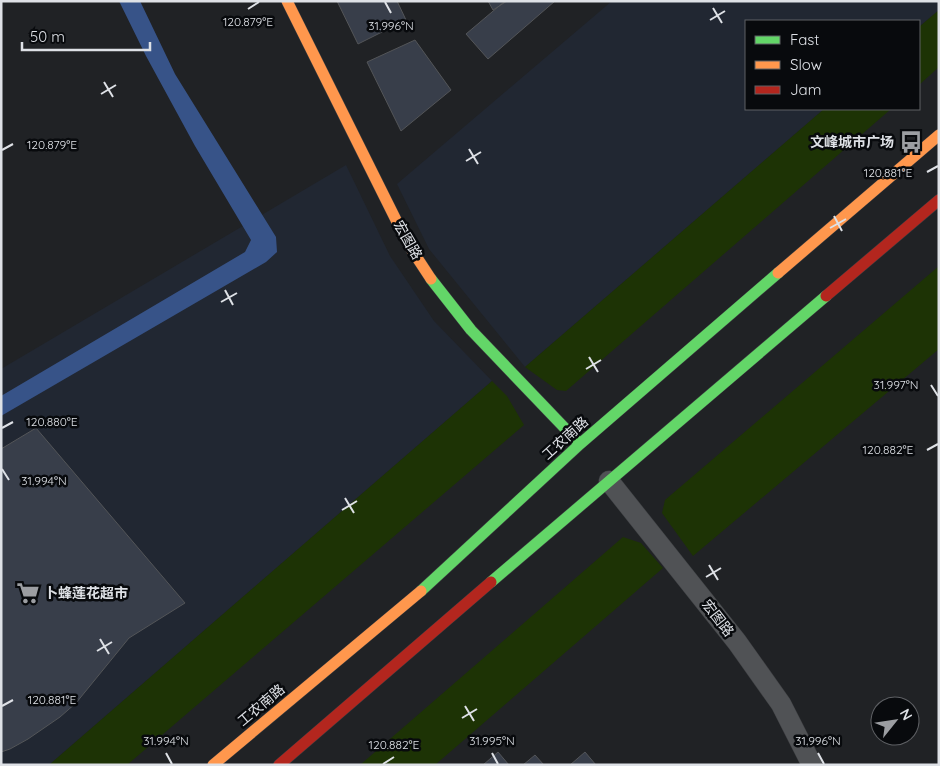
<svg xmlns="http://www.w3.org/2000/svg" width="940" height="766" font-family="Quicksand,'Noto Sans SC',sans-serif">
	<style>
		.built { fill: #212732 }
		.green { fill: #1d3305 }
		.water { fill: #375388 }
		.building { fill: #383e4a; stroke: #535558 }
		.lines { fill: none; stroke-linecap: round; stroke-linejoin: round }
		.street-casing { stroke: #3c3e41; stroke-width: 21 }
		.fast-casing { stroke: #3c3e41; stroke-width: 12 }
		.slow-casing { stroke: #3c3e41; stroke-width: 12 }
		.jam-casing { stroke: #3c3e41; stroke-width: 12 }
		.street { stroke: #505255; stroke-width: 20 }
		.fast { stroke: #63d668; stroke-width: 11 }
		.slow { stroke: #ff974d; stroke-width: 11 }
		.jam { stroke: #b3261e; stroke-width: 11 }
		.ticks { fill: none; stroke: #dee1e6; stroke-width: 2 }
		.labels { text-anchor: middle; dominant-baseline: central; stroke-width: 5; stroke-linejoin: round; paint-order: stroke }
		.poi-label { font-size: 14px; font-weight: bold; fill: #dee1e6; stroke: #080a0d; text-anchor: end }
		.street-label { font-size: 14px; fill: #dee1e6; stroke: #080a0d }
		.ticks-label { font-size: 12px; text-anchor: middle; fill: #dee1e6; stroke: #080a0d; stroke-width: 5; stroke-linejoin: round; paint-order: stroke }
	</style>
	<rect width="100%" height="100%" fill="#202225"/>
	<path class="built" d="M 612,1 L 939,1 L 939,10 L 919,27 L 919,21 L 746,21 L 746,109 L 824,109 L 525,367 L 429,249 L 397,184 Z
		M 346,165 L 390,256 L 434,321 L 492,381 L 49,765 L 1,765 L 1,369 Z"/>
	<path class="green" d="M 939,10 L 939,67 L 919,85 L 919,27 Z
		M 824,109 L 891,109 L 566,391 L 557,390 L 525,367 Z
		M 939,266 L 939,349 L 693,556 L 662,513 L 665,500 Z
		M 492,381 L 507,396 L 524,425 L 127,765 L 49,765 Z
		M 623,537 L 641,543 L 663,568 L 435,765 L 360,765 Z"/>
	<path class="water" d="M 119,1 L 140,1 L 175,74 L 276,237 L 277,252 L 266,262 L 1,416 L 1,396 L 245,252 L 251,240 L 195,146 L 146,56 Z"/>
	<path class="building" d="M 337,1 L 397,1 L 406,20 L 358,44 Z
		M 488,1 L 507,1 L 493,10 Z
		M 505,1 L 555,1 L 488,59 L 466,34 Z
		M 415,40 L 451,90 L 401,131 L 367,62 Z
		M 36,428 L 185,603 L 129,638 L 76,703 L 60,717 L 28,739 L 10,749 L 1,752 L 1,449 Z
		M 498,752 L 509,765 L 483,765 Z
		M 585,752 L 596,765 L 570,765 Z
		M 535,755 L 544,765 L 523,765 Z"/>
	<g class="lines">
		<defs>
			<path id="street" d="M 609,481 L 737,642 L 781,704 L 812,765"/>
			<path id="fast" d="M 431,279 L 471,330 L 580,444
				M 491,582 L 826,296
				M 421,591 L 580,444 L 778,273"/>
			<path id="slow" d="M 287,1 L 408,244 L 431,279
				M 778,273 L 939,135
				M 213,765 L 421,591"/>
			<path id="jam" d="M 826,296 L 939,200
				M 279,765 L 491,582"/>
		</defs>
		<use href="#street" class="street-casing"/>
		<use href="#fast" class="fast-casing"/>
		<use href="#slow" class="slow-casing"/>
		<use href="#jam" class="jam-casing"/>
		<use href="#street" class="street"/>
		<use href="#fast" class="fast"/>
		<use href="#slow" class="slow"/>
		<use href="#jam" class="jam"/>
	</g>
	<path class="ticks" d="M 385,2 L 391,13M 713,8 L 722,23M 248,9 L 259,2M 710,20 L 725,11M 104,82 L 113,97M 101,94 L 116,85M 469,149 L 478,164M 2,150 L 13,144M 466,161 L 481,152M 927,172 L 938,166M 834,216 L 842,231M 830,228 L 846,219M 225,290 L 233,305M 221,302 L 237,293M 589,357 L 598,372M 586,369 L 601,360M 931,385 L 938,396M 2,428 L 13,422M 927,450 L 938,444M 2,469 L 9,480M 345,498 L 354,513M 342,510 L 357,501M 709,565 L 718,580M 706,577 L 721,568M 100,639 L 109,654M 97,651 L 112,642M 2,706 L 13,700M 465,706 L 474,721M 462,718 L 477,709M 166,753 L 172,764M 492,753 L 498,764M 818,753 L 824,764M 383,764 L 394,757"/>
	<defs>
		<symbol id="bus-bare" viewBox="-9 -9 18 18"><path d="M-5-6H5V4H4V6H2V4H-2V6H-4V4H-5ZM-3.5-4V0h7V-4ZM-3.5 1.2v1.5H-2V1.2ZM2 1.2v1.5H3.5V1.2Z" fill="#9c9ea2" stroke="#080a0d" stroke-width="2.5" paint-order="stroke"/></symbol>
		<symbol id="supermarket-bare" viewBox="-9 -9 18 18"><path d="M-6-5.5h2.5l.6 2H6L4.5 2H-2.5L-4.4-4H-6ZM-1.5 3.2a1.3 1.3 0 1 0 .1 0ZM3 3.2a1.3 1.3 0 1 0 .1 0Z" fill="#9c9ea2" stroke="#080a0d" stroke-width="2.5" paint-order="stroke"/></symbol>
	</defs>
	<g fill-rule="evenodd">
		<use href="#bus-bare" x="895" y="126" width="32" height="32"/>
		<use href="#supermarket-bare" x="12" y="577" width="32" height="32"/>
	</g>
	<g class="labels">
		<g class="poi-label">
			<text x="894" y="142">文峰城市广场</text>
			<text x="44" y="593" text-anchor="start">卜蜂莲花超市</text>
		</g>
		<g class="street-label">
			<text transform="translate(408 240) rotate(60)">宏图路</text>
			<text transform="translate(565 438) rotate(-42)">工农南路</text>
			<text transform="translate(718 618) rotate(52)">宏图路</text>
			<text transform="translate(261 705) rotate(-40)">工农南路</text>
		</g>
	</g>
	<g class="ticks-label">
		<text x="248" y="26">120.879°E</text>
		<text x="391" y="30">31.996°N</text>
		<text x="52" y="149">120.879°E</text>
		<text x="888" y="177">120.881°E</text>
		<text x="896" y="389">31.997°N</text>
		<text x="52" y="426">120.880°E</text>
		<text x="888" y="454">120.882°E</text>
		<text x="44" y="485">31.994°N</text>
		<text x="52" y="704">120.881°E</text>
		<text x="166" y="745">31.994°N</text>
		<text x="492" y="745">31.995°N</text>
		<text x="818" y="745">31.996°N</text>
		<text x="394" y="749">120.882°E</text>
	</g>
	<rect width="940" height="766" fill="none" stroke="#dee1e6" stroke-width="5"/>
	<rect x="745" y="20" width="175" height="90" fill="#080a0d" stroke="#5e6064"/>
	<rect x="755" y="36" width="25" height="8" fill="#63d668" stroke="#5e6064"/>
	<text x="790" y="45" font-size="15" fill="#dee1e6">Fast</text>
	<rect x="755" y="61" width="25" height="8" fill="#ff974d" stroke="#5e6064"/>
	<text x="790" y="70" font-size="15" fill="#dee1e6">Slow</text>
	<rect x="755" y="86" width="25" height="8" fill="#b3261e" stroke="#5e6064"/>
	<text x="790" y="95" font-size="15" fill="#dee1e6">Jam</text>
	<g transform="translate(895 721) rotate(60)"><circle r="24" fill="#080a0d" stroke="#5e6064"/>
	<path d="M0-4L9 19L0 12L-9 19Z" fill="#9c9ea2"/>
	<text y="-8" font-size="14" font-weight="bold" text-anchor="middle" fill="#dee1e6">N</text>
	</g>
	<path d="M22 42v8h128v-8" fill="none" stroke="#dee1e6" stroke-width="2.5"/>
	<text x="30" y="42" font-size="15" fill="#dee1e6" stroke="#080a0d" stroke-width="4" paint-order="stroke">50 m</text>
</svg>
